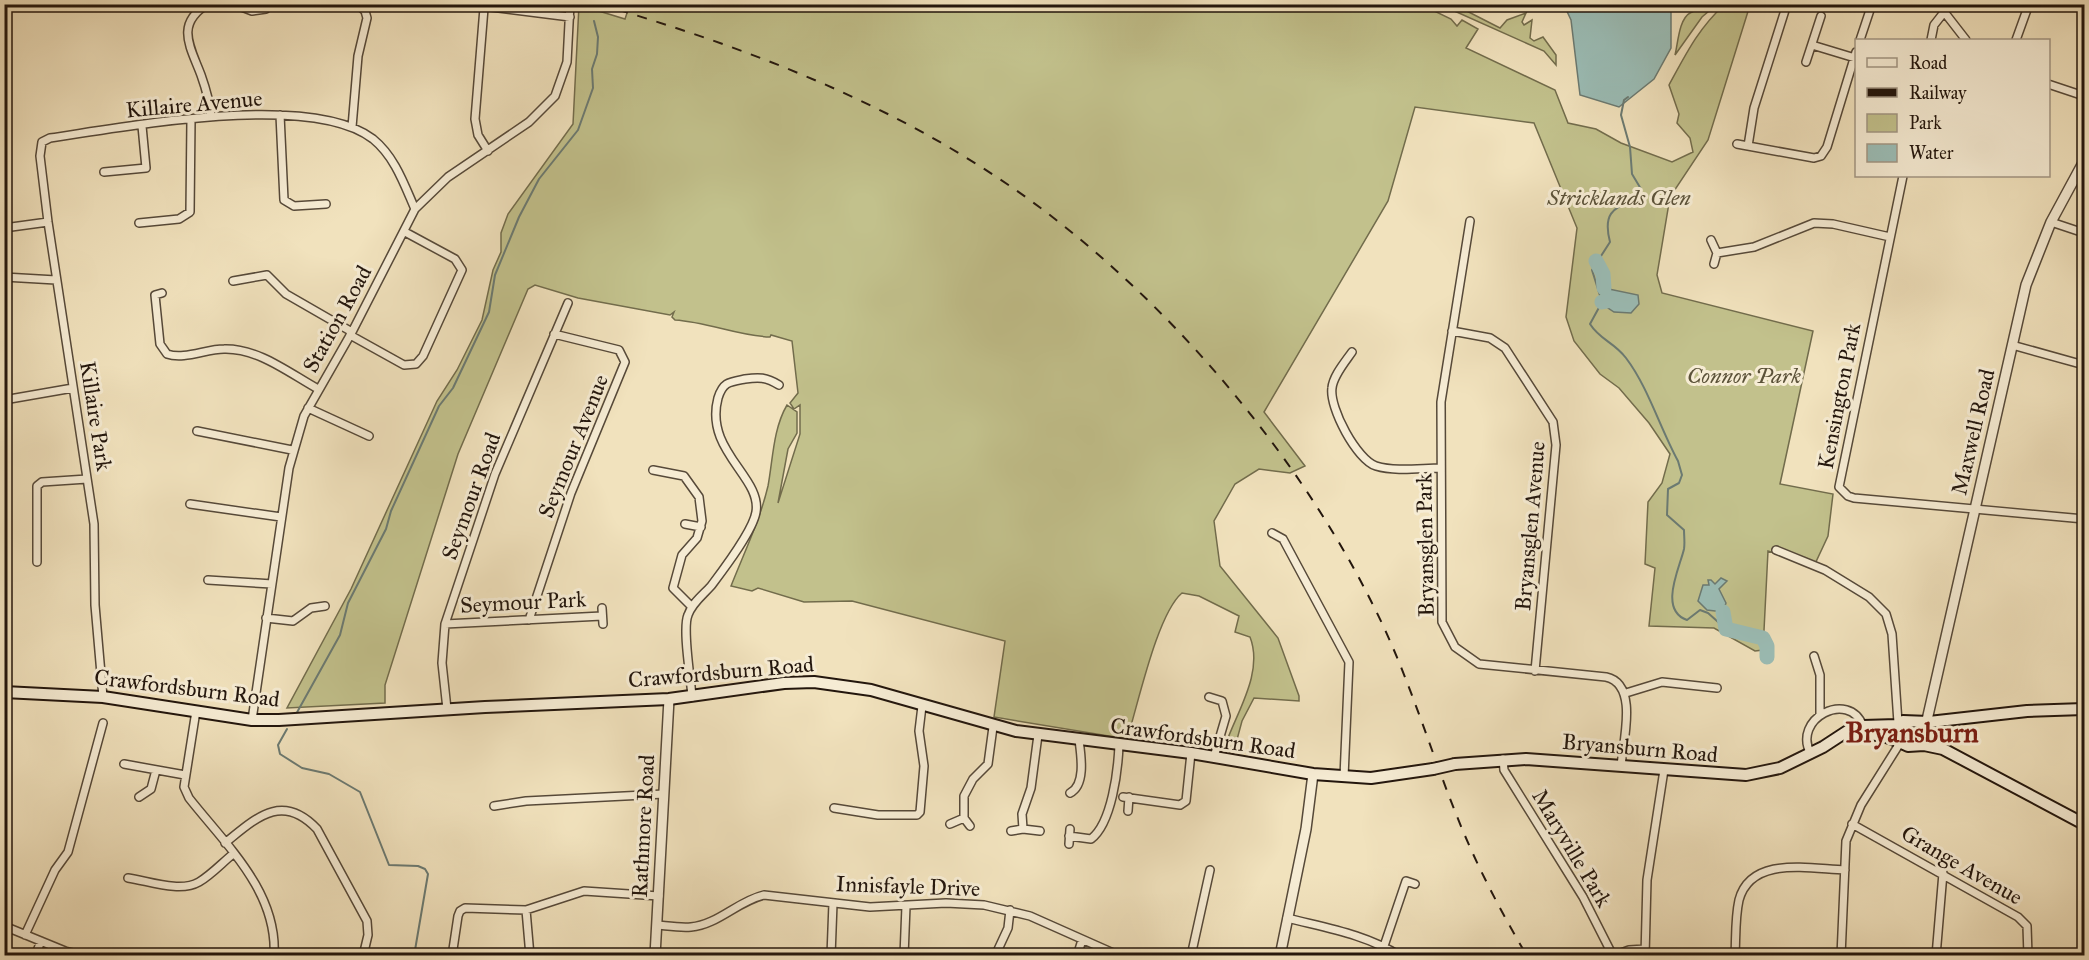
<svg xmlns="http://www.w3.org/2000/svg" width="2089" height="960" font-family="'IM FELL Great Primer',serif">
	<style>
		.green { fill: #c2c18c; stroke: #726c4c; stroke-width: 1.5 }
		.water { fill: #9bbdb6; stroke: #6b7a72; stroke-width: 1.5 }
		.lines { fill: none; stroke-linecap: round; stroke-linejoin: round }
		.stream { stroke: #6b7a72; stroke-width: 2 }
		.river { stroke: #9bbdb6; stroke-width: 15 }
		.minor-casing { stroke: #564939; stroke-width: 10 }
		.tertiary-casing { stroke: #564939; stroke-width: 12 }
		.secondary-casing { stroke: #23160d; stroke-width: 14 }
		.minor { stroke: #f6ecd4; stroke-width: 7 }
		.tertiary { stroke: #f6ecd4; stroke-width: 9 }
		.secondary { stroke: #f6ecd4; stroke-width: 10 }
		.rail { stroke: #23160d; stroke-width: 2; stroke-dasharray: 10 10; stroke-linecap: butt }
		.secondary-bridge-casing { stroke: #23160d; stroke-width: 14; stroke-linecap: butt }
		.secondary-bridge { stroke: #f6ecd4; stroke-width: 10 }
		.labels { text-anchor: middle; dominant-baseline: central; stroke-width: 6; stroke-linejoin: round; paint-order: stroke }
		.street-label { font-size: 22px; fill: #23160d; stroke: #f6ecd4 }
		.park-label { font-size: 22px; font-style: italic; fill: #5b5239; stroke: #f6ecd4 }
		.district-label { font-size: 28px; font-weight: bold; fill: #7a1f14; stroke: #f6ecd4 }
	</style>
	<rect width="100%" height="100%" fill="#f1e2bd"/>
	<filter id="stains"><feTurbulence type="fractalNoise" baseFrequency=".00333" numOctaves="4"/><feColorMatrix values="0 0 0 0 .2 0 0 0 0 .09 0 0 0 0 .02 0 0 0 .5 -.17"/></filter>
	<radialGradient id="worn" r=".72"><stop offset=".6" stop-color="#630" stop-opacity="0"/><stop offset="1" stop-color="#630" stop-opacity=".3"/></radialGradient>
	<path class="green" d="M 630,4 L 1422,5 L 1451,19 L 1457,26 L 1462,20 L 1478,29 L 1466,48 L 1555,90 L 1568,123 L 1596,129 L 1621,143 L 1672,162 L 1693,152 L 1690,138 L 1677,123 L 1679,114 L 1669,85 C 1686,54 1698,29 1724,5 L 1750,5 L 1708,140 L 1670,197 L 1657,275 L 1662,293 L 1813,331 L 1780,484 L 1833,494 L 1828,536 L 1814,566 L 1768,551 L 1763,650 L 1755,651 L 1714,628 L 1649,626 L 1655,568 L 1645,564 L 1648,502 L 1662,483 L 1670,454 L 1649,423 L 1619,388 L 1600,374 L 1574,341 L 1566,317 L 1577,228 L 1534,123 L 1415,107 L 1388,201 L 1264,412 L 1305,466 L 1290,473 L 1259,469 L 1235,484 L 1214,521 L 1220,566 L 1278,638 L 1299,696 L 1299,701 L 1254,698 L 1242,721 L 1235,747 L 1225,746 C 1236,713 1264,673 1250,637 L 1235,632 L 1239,616 L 1199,596 L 1182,593 C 1157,614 1138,705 1127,739 L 994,717 L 1005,641 L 852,601 L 804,602 L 758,588 L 752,591 L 731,586 C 744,553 760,520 768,486 C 773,459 773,429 787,405 L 797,412 L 797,433 L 788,449 L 778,503 L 800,434 L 800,405 L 794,409 L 790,403 L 798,393 L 792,341 L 771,335 L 770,337 C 738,336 708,322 675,320 L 672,317 L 674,312 L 670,315 L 578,298 L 535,285 L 528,289 L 458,454 L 385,685 L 385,703 L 287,708 L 351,589 L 437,401 L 457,370 L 482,320 L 493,270 L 501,252 L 501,233 L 508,214 L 573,124 L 579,5 L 625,19 Z
		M 1441,5 L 1455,5 L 1500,28 L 1507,20 L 1526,13 L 1522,22 L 1524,25 L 1532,20 L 1530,38 L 1534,41 L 1543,37 L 1556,55 L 1556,65 L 1544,51 Z
		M 1708,5 L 1716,5 L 1702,17 L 1675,55 C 1678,43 1679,19 1690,13 C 1697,9 1702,10 1708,5 Z"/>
	<path class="water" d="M 1564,5 L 1697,5 L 1671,9 L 1671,48 L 1654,79 L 1619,107 L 1580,95 L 1571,20 Z
		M 1604,288 L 1638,295 L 1639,304 L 1631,313 L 1614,312 L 1608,308 Z
		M 1721,578 L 1727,581 L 1719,589 L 1726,603 L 1723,612 L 1707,610 L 1698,601 L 1703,585 L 1709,585 L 1708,580 L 1711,580 L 1715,584 Z"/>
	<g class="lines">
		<path class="stream" d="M 1628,97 L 1624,100 L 1621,115 L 1630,147 L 1632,174 L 1641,189 L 1637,198 C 1611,208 1603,215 1610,242 L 1592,270 L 1602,302 L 1590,324 C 1600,340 1614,342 1626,358 C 1648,387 1660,428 1678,461 L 1682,475 L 1679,483 L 1668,489 L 1667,515 L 1684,530 C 1684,536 1685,543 1684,549 C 1680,567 1658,610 1687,620 L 1700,610 L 1708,613 L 1726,629
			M 295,716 L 340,635 L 348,603 L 386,529 L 391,511 L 439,406 L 453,388 L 489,312 L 495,275 L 519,217 L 539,179 L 578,130 L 593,88 L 592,69 L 597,54 L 598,37 L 594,21
			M 287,729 L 278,745 L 280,754 L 302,768 L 329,774 L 360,792 L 389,865 L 418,866 L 425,869 L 428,874 L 414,956"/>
		<path class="river" d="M 1596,261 L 1603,274 L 1604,288
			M 1602,302 L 1607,301
			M 1723,612 L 1726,629 L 1763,638 L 1767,646 L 1767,657"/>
		<defs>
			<path id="minor" d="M 208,4 C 174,24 191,48 201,75 C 206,89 210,103 211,117
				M 234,4 L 252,11 L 266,9
				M 1938,4 L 1966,40
				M 331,5 L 358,5 L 365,11 L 367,18 L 358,56 L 352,127
				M 483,6 L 570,17
				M 484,8 L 475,119 L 478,135 L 488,151
				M 363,9 L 376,5
				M 1860,40 L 1872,4
				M 1931,40 L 1934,25 L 1945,11
				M 2016,40 L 2029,4
				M 1812,45 L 1855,58
				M 1806,62 L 1821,16
				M 2048,84 L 2084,96
				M 280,115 L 284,200 L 294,206 L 326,204
				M 1737,144 L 1814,158 L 1821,156 L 1827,147 L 1856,52
				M 1748,146 L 1754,108 L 1787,4
				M 104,172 L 146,168 L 142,126
				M 1903,176 L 1839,487 L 1848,496 L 1854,498 L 2084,519
				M 1470,221 L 1441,402 L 1442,622 L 1455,647 L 1479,664 L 1606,677 C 1639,684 1623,741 1621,766
				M 2051,222 L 2084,233
				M 139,223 L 179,219 L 190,212 L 191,120
				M 4,228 L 48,222
				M 1711,240 L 1717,253 L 1714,264
				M 1717,253 L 1754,247 L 1814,223 L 1833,224 L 1890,237
				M 4,277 L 56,280
				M 233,281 L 267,275 L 286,294 L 352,332
				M 162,293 L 155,295 L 160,344 L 167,354 C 184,360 206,349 224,349 C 258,348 289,373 318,389
				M 1452,331 L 1490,338 L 1505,348 L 1553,422 L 1556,445 L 1535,671
				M 350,335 L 404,365 L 416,364 L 423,356 L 462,270 L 455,259 L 405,232
				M 2012,345 L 2084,365
				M 1352,352 C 1345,362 1333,376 1332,388 C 1329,408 1357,460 1376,466 C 1396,472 1421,468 1441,468
				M 4,400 L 73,388
				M 308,408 L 369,436
				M 197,431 L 292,450
				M 653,470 L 684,476 L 699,497 L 702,521 L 697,538 L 682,555 L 673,588 L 692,607
				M 190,504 L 281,517
				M 685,524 L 701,527
				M 1272,533 L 1283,539 L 1349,662 L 1344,777
				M 1776,550 L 1825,570 L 1869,597 L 1886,614 L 1892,634 L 1898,723
				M 37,562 L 37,486 L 42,482 L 87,479
				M 208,580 L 272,584
				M 602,608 L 603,624
				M 266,618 L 293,621 L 311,608 L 325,606
				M 529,620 L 571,493 L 625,362 L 619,350 L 554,334
				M 445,624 L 602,616
				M 1814,656 L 1820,675 L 1820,715
				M 1626,693 L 1662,682 L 1717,688
				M 103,697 L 95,605 L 94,524 L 48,222 L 40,156 L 42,142 L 50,138 C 126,127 311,91 373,139 C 395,157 404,184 415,209
				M 692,697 C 691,679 682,629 688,615 C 692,603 703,595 711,586 C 723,570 753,531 756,512 C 762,477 704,451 718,398 C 723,382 729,382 745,379 C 759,377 766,377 779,385
				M 1209,697 L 1222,701 L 1226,716 L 1214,757
				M 447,709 L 442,663 L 445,624 L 495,474 L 568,303
				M 196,711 L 184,787 L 189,798 C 226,845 278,892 274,956
				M 252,720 L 289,468 L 304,416 L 352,332 L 415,209 L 448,177 L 529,122 L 555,96 L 567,62 L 570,4
				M 1811,754 C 1791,719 1849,689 1863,726
				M 1503,759 L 1504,770 L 1583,897 L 1613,956 L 1629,950 L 1645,949
				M 124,764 L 185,775
				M 1070,793 C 1086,785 1081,755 1079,740
				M 139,797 L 151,789 L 156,770
				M 1123,797 L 1180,805 L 1186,801 L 1191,753
				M 494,806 L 526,801 L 664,794
				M 834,808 L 878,815 L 917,815 L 920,812 L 924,766 L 919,731 L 922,706
				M 1128,811 L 1129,797
				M 964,818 L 970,826
				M 950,824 L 964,818 L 964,796 L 973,779 L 988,764 L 993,727
				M 1852,824 L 2018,917 L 2027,926 L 2028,956
				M 1023,829 L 1022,814 L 1031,788 L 1038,735
				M 1011,831 L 1023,829 L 1040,831
				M 1069,836 L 1091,839 C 1112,823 1118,770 1119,745
				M 225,843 C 256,818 282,792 317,829 L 367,921 L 368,935 L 363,956
				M 1069,844 L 1070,829
				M 128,878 C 149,881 180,893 199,882 C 211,875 222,863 233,854
				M 526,910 L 530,956
				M 1287,918 C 1326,928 1365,934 1400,956
				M 657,925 C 668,926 680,928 691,927 C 717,925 738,901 764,895 L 870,907 L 946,903 L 984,905 L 1030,916 L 1120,956
				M 4,926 L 65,951 L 86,956
				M 25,935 L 55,870 L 68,852 L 103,723
				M 1384,946 L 1406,881 L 1415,884
				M 35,956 L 41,941
				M 452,956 L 458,916 L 460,911 L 465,908 L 526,910 L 584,891 L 659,896
				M 831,956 L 833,903
				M 904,956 L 906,906
				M 995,956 L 1008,928 L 1010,910
				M 1077,956 L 1082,940
				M 1191,956 L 1210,870
				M 1645,956 L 1647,880 L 1664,770
				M 1735,956 C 1736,937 1735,918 1739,900 C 1751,855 1811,869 1845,870
				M 1841,956 L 1846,841 L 1861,805 L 1900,743
				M 1936,956 L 1943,873"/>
			<path id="tertiary" d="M 1927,720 L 2026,285 L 2051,222 L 2084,161
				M 655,956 L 669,699
				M 1280,956 L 1306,829 L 1313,774"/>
			<path id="secondary" d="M 4,692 L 103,697 L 252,720 L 279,720 L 485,707 L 669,699 L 784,683 L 814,682 L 871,690 L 1016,731 L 1191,753 L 1313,774 L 1371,778 L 1433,769
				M 1929,722 L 2027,711 L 2084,709
				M 1897,725 L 1897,741 L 1908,746 L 1924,745 L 1932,736 L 1929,722
				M 1848,737 C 1866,733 1879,733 1897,741
				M 1924,745 L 1943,749 L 2084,824
				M 1455,764 L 1526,759 L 1746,775 L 1780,768 L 1823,747 L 1849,730 L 1863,726 L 1897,725 L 1903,721 L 1929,722"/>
		</defs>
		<use href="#minor" class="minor-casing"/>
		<use href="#tertiary" class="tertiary-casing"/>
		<use href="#secondary" class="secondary-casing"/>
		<use href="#minor" class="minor"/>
		<use href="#tertiary" class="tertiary"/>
		<use href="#secondary" class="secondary"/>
		<path class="rail" d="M 599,4 C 731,43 861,91 978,165 C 1138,265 1288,435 1372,603 C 1410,677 1431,755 1463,831 C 1481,874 1503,915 1527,956"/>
		<defs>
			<path id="secondary-bridge" d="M 1433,769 L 1455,764"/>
		</defs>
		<use href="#secondary-bridge" class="secondary-bridge-casing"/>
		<use href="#secondary-bridge" class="secondary-bridge"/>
	</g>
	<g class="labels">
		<g class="street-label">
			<text transform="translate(194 104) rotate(-5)">Killaire Avenue</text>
			<text transform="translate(337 319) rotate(-61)">Station Road</text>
			<text transform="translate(1839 396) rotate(-79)">Kensington Park</text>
			<text transform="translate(96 416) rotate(81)">Killaire Park</text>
			<text transform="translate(1973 432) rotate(-77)">Maxwell Road</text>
			<text transform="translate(573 446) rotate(-68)">Seymour Avenue</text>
			<text transform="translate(471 496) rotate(-70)">Seymour Road</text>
			<text transform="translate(1530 526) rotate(-85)">Bryansglen Avenue</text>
			<text transform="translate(1425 545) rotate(-91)">Bryansglen Park</text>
			<text transform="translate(523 602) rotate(-3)">Seymour Park</text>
			<text transform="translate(721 672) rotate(-5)">Crawfordsburn Road</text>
			<text transform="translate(187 688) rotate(7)">Crawfordsburn Road</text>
			<text transform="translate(1203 738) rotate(8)">Crawfordsburn Road</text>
			<text transform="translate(1640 748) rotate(5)">Bryansburn Road</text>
			<text transform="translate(643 826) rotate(-87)">Rathmore Road</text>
			<text transform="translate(1572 848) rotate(59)">Maryville Park</text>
			<text transform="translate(1962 865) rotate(30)">Grange Avenue</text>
			<text transform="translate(908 886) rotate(2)">Innisfayle Drive</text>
		</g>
		<g class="park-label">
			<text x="1619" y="197">Stricklands Glen</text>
			<text x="1744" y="375">Connor Park</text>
		</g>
		<g class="district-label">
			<text x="1912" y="732">Bryansburn</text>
		</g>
	</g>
	<rect width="2089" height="960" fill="none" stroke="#f1e2bd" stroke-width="24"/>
	<rect x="6" y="6" width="2077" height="948" fill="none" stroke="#23160d" stroke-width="3"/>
	<rect x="12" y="12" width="2065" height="936" fill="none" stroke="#23160d" stroke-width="1.5"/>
	<rect x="1855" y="39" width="195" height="138" fill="#f6ecd4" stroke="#a29684" stroke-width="1.5"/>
	<rect x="1867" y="58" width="30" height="9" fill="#f6ecd4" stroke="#a29684" stroke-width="1.5"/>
	<text x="1909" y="69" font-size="18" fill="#23160d">Road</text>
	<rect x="1867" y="88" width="30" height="9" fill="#23160d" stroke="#a29684" stroke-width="1.5"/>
	<text x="1909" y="99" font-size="18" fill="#23160d">Railway</text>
	<rect x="1867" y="114" width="30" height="18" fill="#c2c18c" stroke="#a29684" stroke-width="1.5"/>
	<text x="1909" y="129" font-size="18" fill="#23160d">Park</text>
	<rect x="1867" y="144" width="30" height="18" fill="#9bbdb6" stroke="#a29684" stroke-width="1.5"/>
	<text x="1909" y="159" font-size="18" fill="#23160d">Water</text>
	<rect width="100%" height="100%" filter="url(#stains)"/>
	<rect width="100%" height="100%" fill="url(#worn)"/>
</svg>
